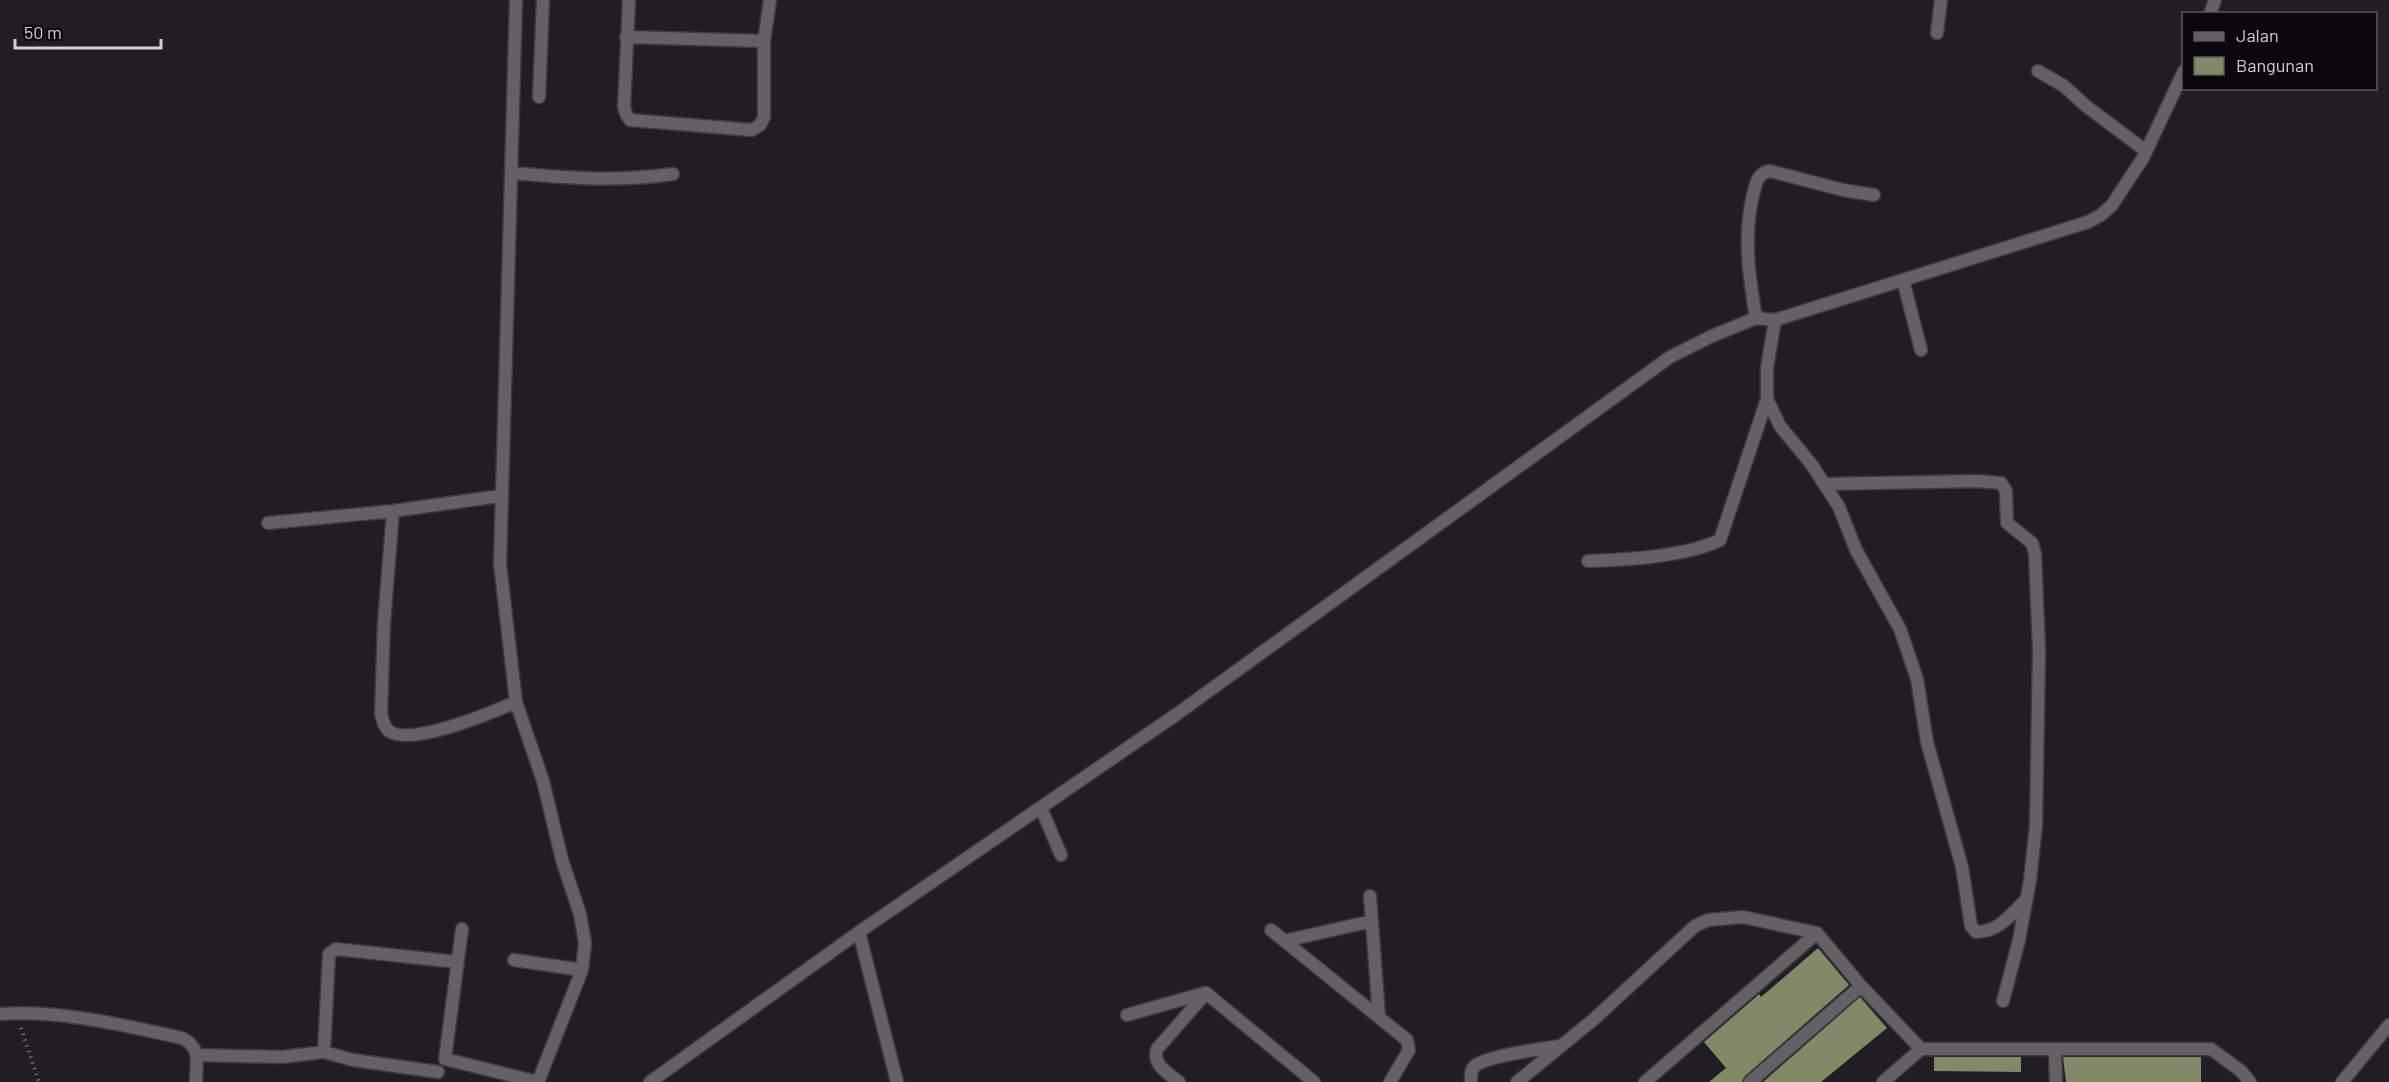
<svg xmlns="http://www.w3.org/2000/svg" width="2389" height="1082" font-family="Barlow,sans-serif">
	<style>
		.building { fill: #828966 }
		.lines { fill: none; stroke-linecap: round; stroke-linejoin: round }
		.service-casing { stroke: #3e3a40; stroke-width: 15 }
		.minor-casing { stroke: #3e3a40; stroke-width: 15 }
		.tertiary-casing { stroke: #3e3a40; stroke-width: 15 }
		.path { stroke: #6c676e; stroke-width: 4; stroke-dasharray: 1.5 4.5; stroke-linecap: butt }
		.service { stroke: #646165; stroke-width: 12 }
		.minor { stroke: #646165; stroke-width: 12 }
		.tertiary { stroke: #646165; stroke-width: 12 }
	</style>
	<rect width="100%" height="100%" fill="#221d24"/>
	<path class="building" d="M 1818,948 L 1849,985 L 1745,1076 L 1742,1082 L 1709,1082 L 1726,1068 L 1704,1042 L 1757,996 L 1759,994 L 1761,997 Z
		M 1860,997 L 1887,1028 L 1821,1082 L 1763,1082 Z
		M 1934,1057 L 2021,1057 L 2021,1072 L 1934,1071 Z
		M 2063,1057 L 2201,1057 L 2201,1082 L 2066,1082 Z"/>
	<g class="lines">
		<defs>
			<path id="service" d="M 1903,280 L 1921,350"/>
			<path id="minor" d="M 516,0 L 500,564 L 516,702 L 543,781 L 562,860 L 580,914 L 585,943 L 582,970 L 538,1082
				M 629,0 L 624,107 L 626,114 L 630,120 L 752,130 L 760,125 L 764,117 L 764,41 L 770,0
				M 1937,33 L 1941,0
				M 626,37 L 764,41
				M 2038,71 L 2064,86 L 2086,106 L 2146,151
				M 539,97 L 543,0
				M 511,173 C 569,178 615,182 673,174
				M 1756,318 C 1749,276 1743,237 1753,195 C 1756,184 1757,173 1770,171 L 1843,190 L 1874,195
				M 1775,320 L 1767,368 L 1767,399 L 1780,426 L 1812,465 L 1839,507 L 1856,550 L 1900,629 L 1917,679 L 1927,742 L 1962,867 L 1971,926 L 1976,932 C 1999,932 2011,914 2027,899
				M 1825,484 L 1977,481 L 2001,483 L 2006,491 L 2007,523 L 2032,543 L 2035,554 L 2039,650 L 2036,825 L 2030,880 L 2019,940 L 2003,1001
				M 393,511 L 384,623 L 381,714 C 383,721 384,727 389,731 C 411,747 493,712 516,702
				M 268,523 L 393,511 L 500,496
				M 1588,561 C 1626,560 1687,556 1720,540 L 1767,399
				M 1041,808 L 1061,855
				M 1370,896 L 1379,1017
				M 462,929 L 445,1059 L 538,1082
				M 1271,930 L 1407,1040 L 1409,1050 L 1390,1082
				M 859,932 L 897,1082
				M 1284,941 L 1372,921
				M 514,960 L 582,970
				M 1206,993 L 1314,1082
				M 0,1014 C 61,1010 122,1025 182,1038 C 202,1048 196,1062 196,1082
				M 1127,1015 L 1205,993
				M 2055,1050 L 2056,1082
				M 324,1052 L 329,954 L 336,949 L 457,962
				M 197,1055 L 282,1057 L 324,1052 L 353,1060 L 438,1072
				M 1179,1082 C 1168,1073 1152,1065 1157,1049 L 1206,993
				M 1471,1082 C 1471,1076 1470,1069 1476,1065 C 1491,1055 1541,1049 1560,1046
				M 1517,1082 L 1593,1020 L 1695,926 L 1708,920 L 1743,917 L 1817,933 L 1861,986 L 1921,1049 L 2211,1049 L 2241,1071 L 2250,1082
				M 1645,1082 L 1817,933
				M 1750,1082 L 1861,986
				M 1883,1082 L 1921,1049
				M 2342,1082 L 2389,1025"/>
			<path id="tertiary" d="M 2210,14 L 2215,0
				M 650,1082 L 859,932 L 1177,714 L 1670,357 L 1712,336 L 1756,318 L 1775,320 L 2088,222 L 2101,215 L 2112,205 L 2143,158 L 2184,71"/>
		</defs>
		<use href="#service" class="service-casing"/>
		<use href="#minor" class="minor-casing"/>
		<use href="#tertiary" class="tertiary-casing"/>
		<path class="path" d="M 21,1028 L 39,1082"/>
		<use href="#service" class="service"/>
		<use href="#minor" class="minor"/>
		<use href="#tertiary" class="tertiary"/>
	</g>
	<rect x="2182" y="12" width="195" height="78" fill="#0a080b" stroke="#5b585c" stroke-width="1.5"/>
	<rect x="2194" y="32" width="30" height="9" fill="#646165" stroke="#5b585c" stroke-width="1.5"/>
	<text x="2236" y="42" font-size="18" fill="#d4d0d5">Jalan</text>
	<rect x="2194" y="57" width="30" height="18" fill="#828966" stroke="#5b585c" stroke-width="1.5"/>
	<text x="2236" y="72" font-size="18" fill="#d4d0d5">Bangunan</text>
	<path d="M15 39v9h146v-9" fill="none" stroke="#d4d0d5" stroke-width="3"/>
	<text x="24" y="39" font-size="18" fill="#d4d0d5" stroke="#0a080b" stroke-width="4.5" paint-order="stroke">50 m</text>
</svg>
